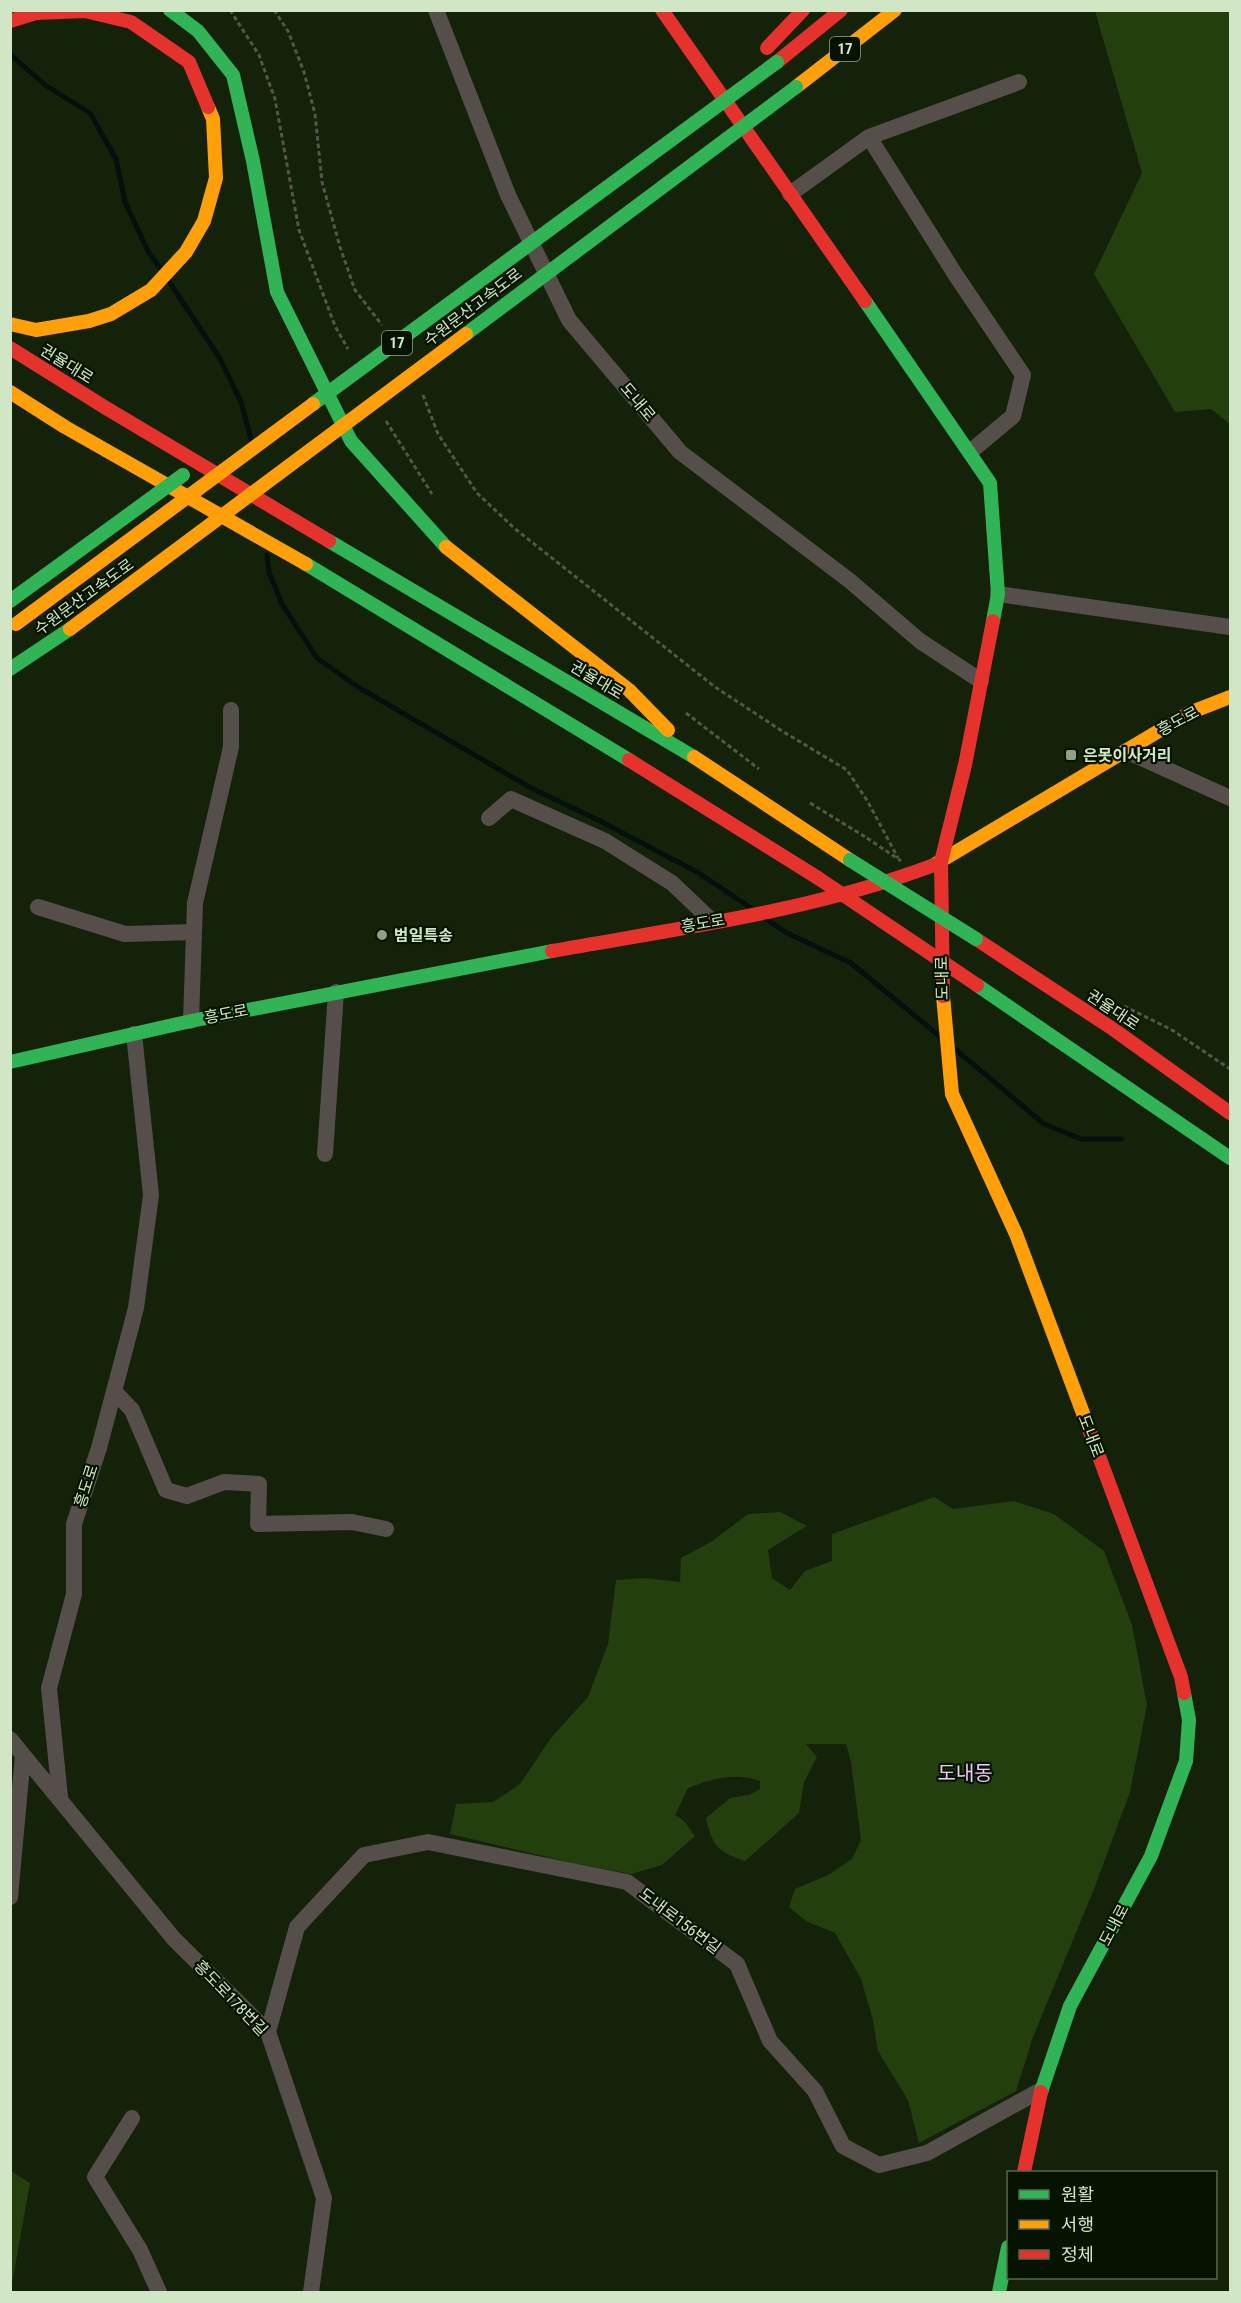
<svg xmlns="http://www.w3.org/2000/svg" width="1241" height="2303" font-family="'Roboto Condensed','Noto Sans KR',sans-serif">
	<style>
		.green { fill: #233f0d }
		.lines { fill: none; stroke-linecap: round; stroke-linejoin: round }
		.stream { stroke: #02100e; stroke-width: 5 }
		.path { stroke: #55554c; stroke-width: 3; stroke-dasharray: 4.5 3; stroke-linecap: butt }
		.street { stroke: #554e4b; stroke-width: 16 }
		.fast { stroke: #30b455; stroke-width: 14 }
		.slow { stroke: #ff9f0a; stroke-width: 14 }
		.jam { stroke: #e5322d; stroke-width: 14 }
		.path-bridge { stroke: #55554c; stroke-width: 3; stroke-dasharray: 4.5 3; stroke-linecap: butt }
		.fast-bridge { stroke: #30b455; stroke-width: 14 }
		.slow-bridge { stroke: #ff9f0a; stroke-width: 14 }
		.jam-bridge { stroke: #e5322d; stroke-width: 14 }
		.poi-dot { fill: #8ea183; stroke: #051300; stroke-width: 2 }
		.labels { text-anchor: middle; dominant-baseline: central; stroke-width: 4.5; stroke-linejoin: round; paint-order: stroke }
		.shield { fill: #051300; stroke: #93a789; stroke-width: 1.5 }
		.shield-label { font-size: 15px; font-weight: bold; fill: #d0e6c4 }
		.street-label { font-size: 16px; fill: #d0e6c4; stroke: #051300 }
		.poi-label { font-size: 16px; font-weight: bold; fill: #d0e6c4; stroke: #051300; text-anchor: start }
		.quarter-label { font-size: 20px; fill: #ecc9fd; stroke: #051300 }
	</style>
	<rect width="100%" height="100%" fill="#14220a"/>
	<path class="green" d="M 1095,11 L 1230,11 L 1230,424 L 1211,409 L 1175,412 L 1094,274 L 1142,173 Z
		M 934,1497 L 953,1509 L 1014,1501 L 1054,1514 L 1104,1551 L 1132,1625 L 1147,1705 L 1130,1792 L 1094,1889 L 1033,2037 L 1016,2091 L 919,2143 L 908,2100 L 878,2051 L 873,2020 L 861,1979 L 835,1933 L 806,1921 L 789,1907 L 795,1889 L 828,1875 L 852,1859 L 861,1840 L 851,1762 L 846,1744 L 806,1744 L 817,1757 L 804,1782 L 799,1813 L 745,1861 C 718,1852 712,1846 706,1818 L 730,1798 L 749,1795 L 760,1789 L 760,1781 C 736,1772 711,1779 688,1788 L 675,1815 L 684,1821 L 695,1836 L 662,1865 L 631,1874 L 573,1863 L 450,1834 L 456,1804 L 493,1802 L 520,1784 L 551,1738 L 588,1697 L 608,1644 L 616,1580 L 645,1578 L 680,1582 L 681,1558 L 711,1542 L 748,1514 L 780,1512 L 807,1526 L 768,1550 L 772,1578 L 790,1590 L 805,1571 L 832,1561 L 832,1534 Z
		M 11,2171 L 30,2183 L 11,2289 Z"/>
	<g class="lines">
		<path class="stream" d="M 10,54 L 45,85 L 90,113 L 116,159 L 125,202 L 148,251 L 160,268
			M 170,283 L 219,357 L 241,402 L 251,439
			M 267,555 L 269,572 L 282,604 L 317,658 L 358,687 L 531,788 L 598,820 L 697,872 L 751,908
			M 766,919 L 787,933 L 851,963 L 938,1035
			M 955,1049 L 1044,1124 L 1081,1139 L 1121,1139"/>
		<path class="path" d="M 230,10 L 259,55 L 275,99 L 299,230 L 335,326 L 348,349
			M 274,10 L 288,31 L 304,72 L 315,114 L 322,182 L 340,247 L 355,290 L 382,325
			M 423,395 L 438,434 L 477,493 L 514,528 L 715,687 L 782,731 L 847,770 L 868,802 L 898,858
			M 386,421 L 432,494
			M 686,713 L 759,769
			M 810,803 L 867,838
			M 1124,1006 L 1172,1030 L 1230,1069"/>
		<path class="street" d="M 436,10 L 508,195 L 569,320 L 680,452 L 850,581 L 920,641 L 981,681
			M 869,137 L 955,274 L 1023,375 L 1013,416 L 970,452
			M 790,194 L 869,137 L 1019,82
			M 998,594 L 1230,627
			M 1126,751 L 1230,798
			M 489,818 L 511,799 L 605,841 L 672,883 L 712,921
			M 38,907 L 125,934 L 194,932
			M 191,1021 L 195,903 L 231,747 L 231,710
			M 325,1154 L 336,992
			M 114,1391 L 132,1410 L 166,1490 L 187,1496 L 224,1482 L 259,1484 L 258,1524 L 352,1522 L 386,1529
			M 10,1739 L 174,1939 L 268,2032 L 324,2198 L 311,2292
			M 60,1797 L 49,1688 L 74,1594 L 74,1524 L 99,1448 L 136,1308 L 151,1195 L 134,1034
			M 10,1897 L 23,1755
			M 268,2032 L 297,1927 L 364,1855 L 428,1842 L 627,1882 L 737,1964 L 770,2041 L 815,2091 L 843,2146 L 879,2165 L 927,2153 L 1041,2090
			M 132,2118 L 95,2177 L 140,2250 L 159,2292"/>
		<path class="fast" d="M 170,10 L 198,31 L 233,75 L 253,161 L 277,292 L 351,441 L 446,547
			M 865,301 L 990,483 L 998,594 L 993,621
			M 329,541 L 694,757
			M 306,564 L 629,760
			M 10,669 L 70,629
			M 977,985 L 1230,1158
			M 10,1062 L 191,1021 L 552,951
			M 1041,2092 L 1070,2006 L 1151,1856 L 1186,1761 L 1189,1720 L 1184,1693
			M 999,2292 L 1008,2247"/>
		<path class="slow" d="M 796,87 L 895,10
			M 10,324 L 36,330 L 89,321 L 111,314 L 151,290 L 186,252 L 204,221 L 216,178 L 213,119 L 208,107
			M 10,392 L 65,427 L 306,564
			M 446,547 L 629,690 L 668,730
			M 694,757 L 850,860
			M 934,865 L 1189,713 L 1230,697
			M 943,996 L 952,1094 L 1016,1234 L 1087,1424"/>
		<path class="jam" d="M 662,10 L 865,301
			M 10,21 L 36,13 L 85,11 L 131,22 L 189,62 L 208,107
			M 767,48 L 803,10
			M 777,62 L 841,10
			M 10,348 L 106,408 L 329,541
			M 629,760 L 818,878
			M 976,939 L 1113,1029 L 1230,1113
			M 552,951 C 680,928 812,911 934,865
			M 943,996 L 941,862 L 965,765 L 993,621
			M 1087,1424 L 1181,1677 L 1184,1693
			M 1024,2172 L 1041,2092"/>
		<path class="path-bridge" d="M 867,838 L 901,861"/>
		<path class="fast-bridge" d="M 466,334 L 796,87
			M 313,404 L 777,62
			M 10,601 L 183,475
			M 850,860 L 976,939"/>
		<path class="slow-bridge" d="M 16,624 L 313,404
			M 70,629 L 466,334"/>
		<path class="jam-bridge" d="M 818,878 L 977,985"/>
	</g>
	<g class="poi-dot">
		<rect x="1065" y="749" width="12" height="12" rx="3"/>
		<circle cx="382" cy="935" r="6"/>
	</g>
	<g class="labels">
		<g class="shield">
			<rect x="830" y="37" width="30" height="24" rx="4.5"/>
			<rect x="382" y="331" width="30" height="24" rx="4.5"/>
		</g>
		<g class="shield-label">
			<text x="845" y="49">17</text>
			<text x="397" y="343">17</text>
		</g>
		<g class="street-label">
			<text transform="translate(473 307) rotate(-37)">수원문산고속도로</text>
			<text transform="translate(67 364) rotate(32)">권율대로</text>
			<text transform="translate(638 402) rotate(50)">도내로</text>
			<text transform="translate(84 597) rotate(-36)">수원문산고속도로</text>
			<text transform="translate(597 680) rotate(31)">권율대로</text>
			<text transform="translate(1178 721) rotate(-28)">흥도로</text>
			<text transform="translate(703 923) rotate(-10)">흥도로</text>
			<text transform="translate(942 978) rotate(-91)">도내로</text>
			<text transform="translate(1113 1010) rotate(34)">권율대로</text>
			<text transform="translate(226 1014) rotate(-11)">흥도로</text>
			<text transform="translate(1091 1436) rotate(69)">도내로</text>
			<text transform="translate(86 1486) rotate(-72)">흥도로</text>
			<text transform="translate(680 1921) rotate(37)">도내로156번길</text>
			<text transform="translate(1114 1925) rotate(-62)">도내로</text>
			<text transform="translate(231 1998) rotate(46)">흥도로178번길</text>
		</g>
		<g class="poi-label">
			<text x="1083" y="755">은못이사거리</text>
			<text x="394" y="935">범일특송</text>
		</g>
		<g class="quarter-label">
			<text x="965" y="1773">도내동</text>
		</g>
	</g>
	<rect width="1241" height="2303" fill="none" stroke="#d0e6c4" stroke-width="24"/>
	<rect x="1007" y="2171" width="210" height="108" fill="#051300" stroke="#56674e" stroke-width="1.5"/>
	<rect x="1019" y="2190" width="30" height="9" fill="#30b455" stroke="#56674e" stroke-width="1.5"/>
	<text x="1061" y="2201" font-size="18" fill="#d0e6c4">원활</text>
	<rect x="1019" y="2220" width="30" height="9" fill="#ff9f0a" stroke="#56674e" stroke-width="1.5"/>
	<text x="1061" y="2231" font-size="18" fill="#d0e6c4">서행</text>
	<rect x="1019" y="2250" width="30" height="9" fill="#e5322d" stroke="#56674e" stroke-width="1.5"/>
	<text x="1061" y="2261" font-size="18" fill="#d0e6c4">정체</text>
</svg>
